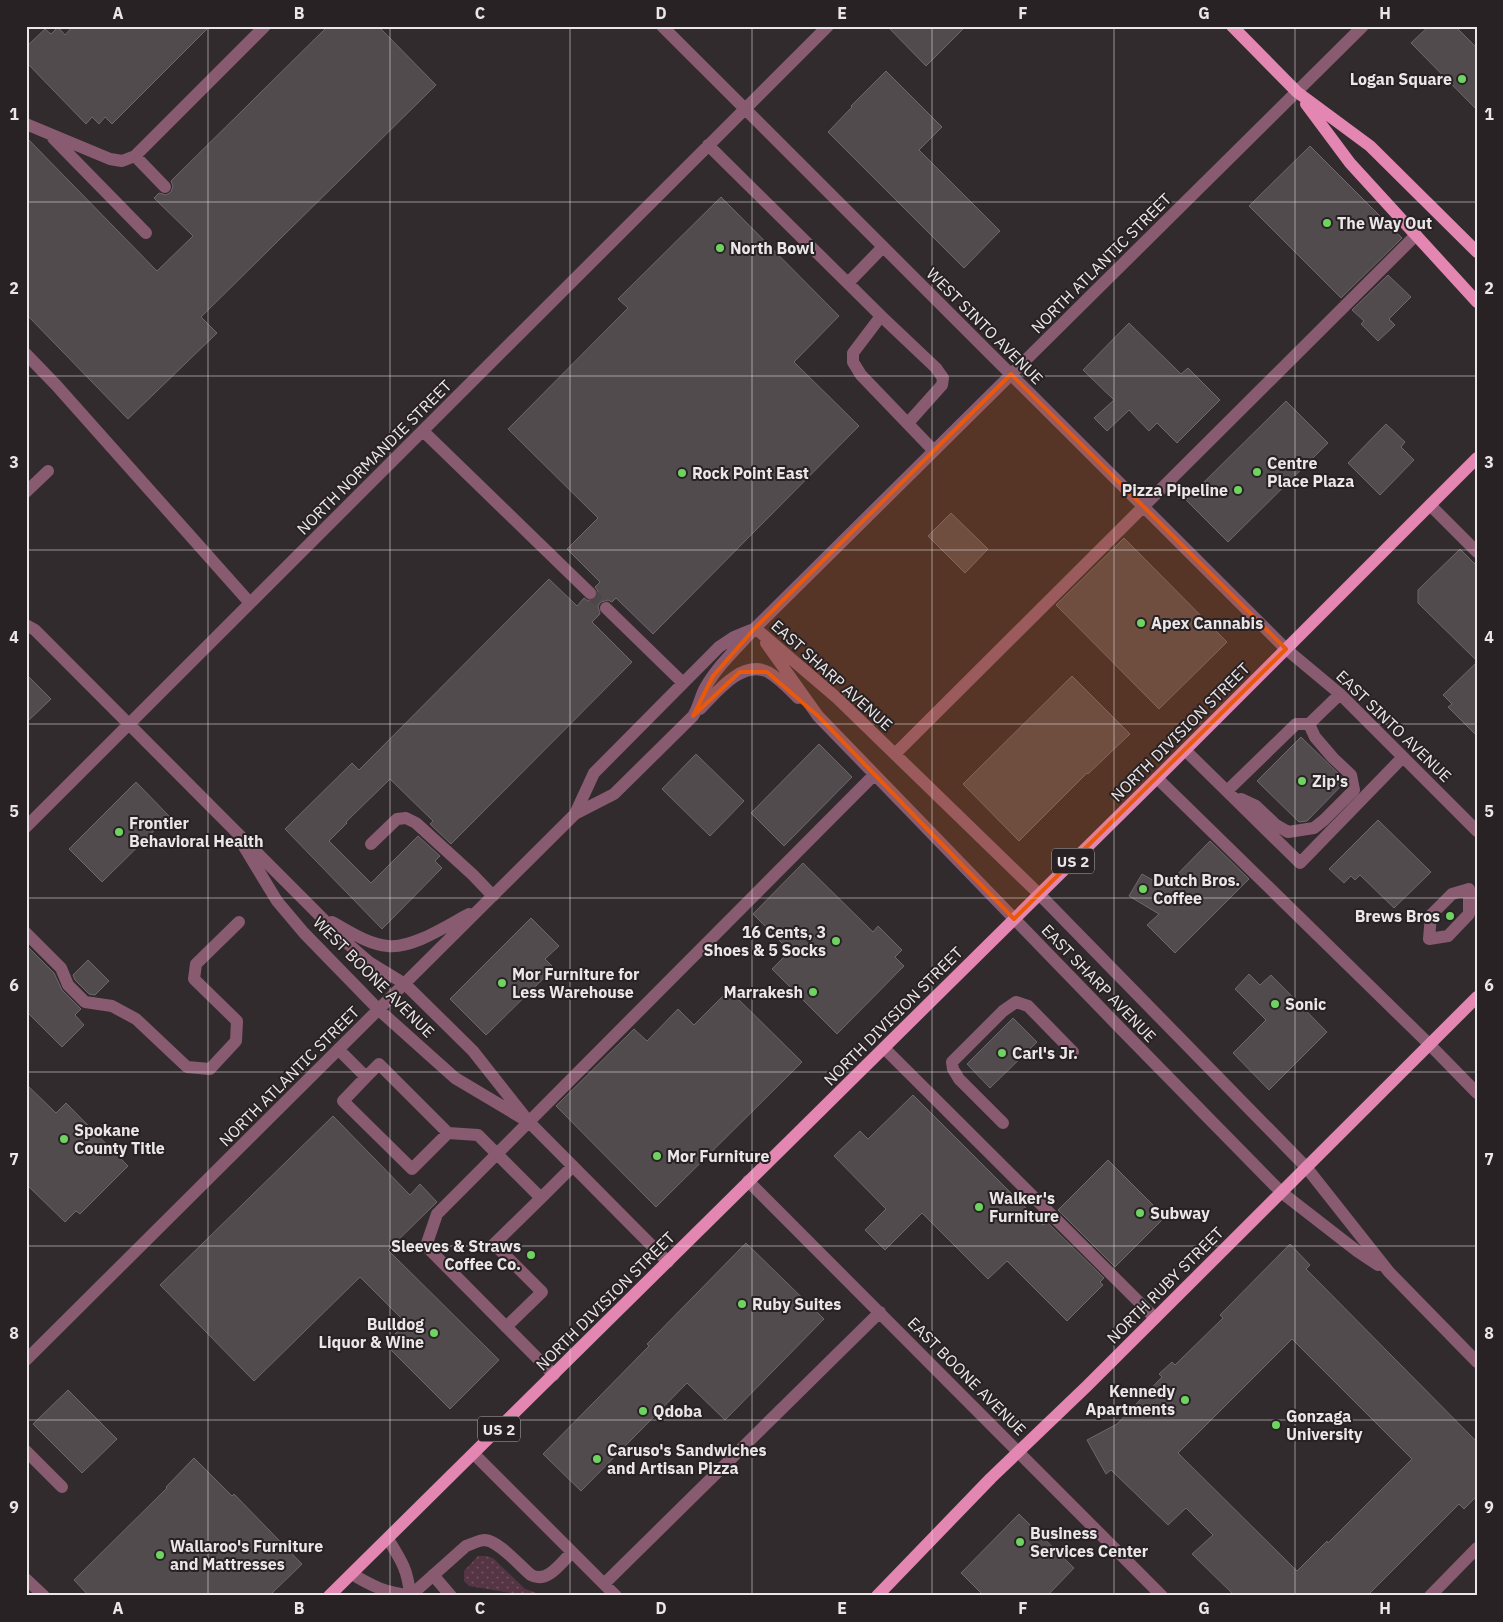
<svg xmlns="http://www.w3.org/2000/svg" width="1503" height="1622" font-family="'IBM Plex Sans',sans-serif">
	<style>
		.grass { fill: url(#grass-dots) }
		.building { fill: #524b4e; stroke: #6f676b; fill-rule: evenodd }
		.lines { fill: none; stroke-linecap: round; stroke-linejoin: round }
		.minor-tunnel { stroke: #4e474a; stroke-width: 12; stroke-dasharray: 12 6; stroke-linecap: butt }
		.minor { stroke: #895b70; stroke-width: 12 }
		.major { stroke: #e386b1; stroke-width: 12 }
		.marked { fill: #e8590c; fill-opacity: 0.2; stroke: #e8590c; stroke-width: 4; stroke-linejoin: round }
		.grid { fill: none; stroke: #ebe7e8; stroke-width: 1; stroke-opacity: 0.55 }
		.poi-dot { fill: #6ed361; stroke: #282224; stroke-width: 2 }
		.labels { text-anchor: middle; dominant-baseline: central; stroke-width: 4; stroke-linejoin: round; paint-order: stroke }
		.shield { fill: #282224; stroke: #b0acad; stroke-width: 1 }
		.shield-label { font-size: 15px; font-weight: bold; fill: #ebe7e8 }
		.poi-label { font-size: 16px; font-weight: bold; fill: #ebe7e8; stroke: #282224; text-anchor: start }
		.street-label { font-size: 16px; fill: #ebe7e8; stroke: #282224 }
		.neatline { fill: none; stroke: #ebe7e8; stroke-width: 2 }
		.grid-label { font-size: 16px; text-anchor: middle; font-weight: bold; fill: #ebe7e8 }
	</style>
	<defs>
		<pattern id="grass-dots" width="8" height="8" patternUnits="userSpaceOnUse" patternTransform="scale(1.25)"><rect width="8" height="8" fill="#553443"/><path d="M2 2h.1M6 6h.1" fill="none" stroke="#6e515e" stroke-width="1.8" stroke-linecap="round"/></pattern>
	</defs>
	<rect width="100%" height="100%" fill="#322b2e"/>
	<path class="grass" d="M 478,1556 L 486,1556 L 493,1558 L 525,1589 L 540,1594 L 540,1596 L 529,1596 L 469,1586 L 464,1581 L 464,1571 Z"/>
	<path class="building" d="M 73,26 L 210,26 L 112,124 L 105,117 L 99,124 L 92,117 L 86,124 L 26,62 L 26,47 L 45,29 L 51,34 L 58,27 L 65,35 Z
		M 328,26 L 378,26 L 436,85 L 201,317 L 217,333 L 128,419 L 26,314 L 26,137 L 157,271 L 193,236 L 154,198 L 159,193 L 166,195 L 171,192 L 173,186 L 171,181 Z
		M 887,26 L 966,26 L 926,66 Z
		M 1429,26 L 1455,26 L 1477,48 L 1477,110 L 1411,43 Z
		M 886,71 L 942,127 L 919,150 L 1000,231 L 964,268 L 828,132 L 852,107 L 851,106 Z
		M 1310,146 L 1402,238 L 1341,298 L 1249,206 Z
		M 721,197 L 839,316 L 794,362 L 859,426 L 653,634 L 616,598 L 612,602 L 608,600 L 601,602 L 598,606 L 600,614 L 592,622 L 632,662 L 451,844 L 430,824 L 433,821 L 390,779 L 346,822 L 347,823 L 329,841 L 371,883 L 418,836 L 440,856 L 435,861 L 442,868 L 382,929 L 285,829 L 352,763 L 359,770 L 549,579 L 577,606 L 584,598 L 588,601 L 596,598 L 598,591 L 595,587 L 600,582 L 567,549 L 598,518 L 508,429 L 628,308 L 618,299 Z
		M 1388,275 L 1411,297 L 1389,319 L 1395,325 L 1378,341 L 1361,324 L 1364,321 L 1352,310 Z
		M 1129,323 L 1181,374 L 1188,368 L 1220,400 L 1177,443 L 1157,423 L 1149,431 L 1129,410 L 1107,431 L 1094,418 L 1114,400 L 1083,370 Z
		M 1286,401 L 1328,443 L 1228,542 L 1186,500 Z
		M 1386,424 L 1405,442 L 1401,447 L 1414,460 L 1380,495 L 1348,463 Z
		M 951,513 L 988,549 L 965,573 L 928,536 Z
		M 1124,538 L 1227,642 L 1159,709 L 1056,605 Z
		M 1460,549 L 1477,566 L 1477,661 L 1418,603 L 1418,590 Z
		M 1477,662 L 1477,736 L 1448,707 L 1452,704 L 1443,695 Z
		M 26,674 L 51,699 L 26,723 Z
		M 1072,676 L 1130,734 L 1088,774 L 1087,773 L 1019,841 L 963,784 Z
		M 1301,737 L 1344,779 L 1344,783 L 1307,821 L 1299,822 L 1257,781 Z
		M 819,744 L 852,777 L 784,846 L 751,813 Z
		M 696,754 L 744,801 L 710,836 L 662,789 Z
		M 136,782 L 169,816 L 102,882 L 69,849 Z
		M 1378,820 L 1431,872 L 1394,908 L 1360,875 L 1355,880 L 1351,876 L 1344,883 L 1329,869 Z
		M 1210,841 L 1249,879 L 1175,953 L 1147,925 L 1159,914 L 1129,896 L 1142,874 L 1165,887 Z
		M 803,863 L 873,932 L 878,926 L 902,950 L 895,957 L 904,966 L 837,1034 L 772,969 L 790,951 L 753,914 Z
		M 531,918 L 559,946 L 545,959 L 554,968 L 486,1035 L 450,999 Z
		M 26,945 L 54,973 L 62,990 L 81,1009 L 75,1015 L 84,1025 L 62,1047 L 26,1011 Z
		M 88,960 L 109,981 L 95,995 L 89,994 L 75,980 L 73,975 Z
		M 1249,974 L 1260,985 L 1271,975 L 1327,1032 L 1269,1090 L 1233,1053 L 1266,1020 L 1235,989 Z
		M 729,990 L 802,1062 L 656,1207 L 556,1106 L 634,1029 L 647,1041 L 678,1009 L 694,1025 Z
		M 1013,1018 L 1037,1042 L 990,1088 L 967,1064 Z
		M 26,1084 L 56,1113 L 66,1103 L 128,1166 L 80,1214 L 76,1211 L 65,1222 L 26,1184 Z
		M 913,1095 L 1043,1225 L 1047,1222 L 1104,1278 L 1100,1282 L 1103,1285 L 1067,1321 L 1007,1261 L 988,1279 L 922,1213 L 885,1250 L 865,1230 L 886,1209 L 834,1156 L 860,1131 L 868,1139 Z
		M 333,1116 L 410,1195 L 420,1184 L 437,1202 L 388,1250 L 499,1360 L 450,1409 L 385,1344 L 406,1323 L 360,1277 L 254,1381 L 160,1285 Z
		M 1108,1160 L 1165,1217 L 1115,1267 L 1058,1210 Z
		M 746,1243 L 824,1319 L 725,1420 L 687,1383 L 581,1491 L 543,1454 L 649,1346 L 647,1344 Z
		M 1290,1244 L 1310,1265 L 1306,1269 L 1477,1442 L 1477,1496 L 1464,1509 L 1459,1504 L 1367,1596 L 1235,1596 L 1192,1554 L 1213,1535 L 1186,1508 L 1168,1525 L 1111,1470 L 1106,1474 L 1087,1440 L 1117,1424 L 1162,1377 L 1159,1374 L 1172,1362 L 1175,1365 L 1223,1318 L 1220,1315 ZM 1292,1339 L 1412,1459 L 1328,1543 L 1327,1541 L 1297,1571 L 1178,1453 Z
		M 68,1390 L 117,1439 L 82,1473 L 33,1424 Z
		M 194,1458 L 232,1496 L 234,1494 L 302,1564 L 269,1596 L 89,1596 L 74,1580 L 167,1488 L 166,1487 Z
		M 1019,1514 L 1074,1568 L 1047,1596 L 984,1596 L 961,1573 Z"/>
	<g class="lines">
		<path class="minor-tunnel" d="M 590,593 L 606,608"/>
		<path class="minor" d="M 662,26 L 1286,649 L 1340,694 L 1477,831
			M 26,124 L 110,159 L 122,161 L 135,156 L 265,26
			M 53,138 L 146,233
			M 708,145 L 881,316
			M 135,156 L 165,187
			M 848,283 L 883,247
			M 26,354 L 56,385 L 250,603
			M 908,423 L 942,385 L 943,378 L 936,368 L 881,316 L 853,353 L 853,362 L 861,375 L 934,451
			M 423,431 L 590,593
			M 26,492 L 48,471
			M 1430,505 L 1477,552
			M 606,608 L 683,683
			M 26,625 L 35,630 L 347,943 L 369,962 L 405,984 L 473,1051 L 529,1122 L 668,1262
			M 755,628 L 837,698 L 1039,894 L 1306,1167 L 1389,1272 L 1477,1362
			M 766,643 L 818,716 L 1122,1030 L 1281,1192 L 1357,1251 L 1378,1265
			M 700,709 C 716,693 742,659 768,672 C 779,678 789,689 798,698
			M 1185,750 L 1300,863 L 1403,757
			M 895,754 L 1416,235
			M 1157,778 L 1429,1044 L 1477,1093
			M 1227,791 L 1296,724 L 1309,724 L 1340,694
			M 1241,799 L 1256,806 L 1276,825 L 1288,832 L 1314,828 L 1324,820 L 1354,790 L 1351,775 L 1333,758 L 1315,737 L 1309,724
			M 575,814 L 594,773 L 719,647 L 734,637 L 751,630
			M 26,827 L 828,26
			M 371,844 L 397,819 L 406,818 L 416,823 L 473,875 L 493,896
			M 243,845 L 277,901 L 304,933 L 379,1010 L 455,1078 L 522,1118
			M 1469,889 L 1469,914 L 1448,936 L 1429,939 L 1431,915 L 1452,894 Z
			M 332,922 C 349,931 367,944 388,946 C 412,949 448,925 469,914
			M 26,933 L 61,968 L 68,985 L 85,1002 L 112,1006 L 136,1019 L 187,1067 L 210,1069 L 236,1041 L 237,1021 L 194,979 L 196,964 L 239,922
			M 884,1048 L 1155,1318
			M 339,1050 L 366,1077 L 379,1064 L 448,1133 L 412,1169 L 343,1101 L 366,1077
			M 1003,1123 L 959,1079 L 953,1069 L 952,1062 L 1003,1011 L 1016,1002 L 1028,1006 L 1073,1052
			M 448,1133 L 478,1135 L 541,1198 L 494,1244 L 542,1292 L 506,1327
			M 748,1181 L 1162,1596
			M 541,1198 L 573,1166
			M 26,1360 L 575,814 L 614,794 L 693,716 C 699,707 700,697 705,688 C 718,665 738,647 755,628 L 1363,26
			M 554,1375 L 426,1246 L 437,1214 L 874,775
			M 26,1451 L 62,1487
			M 474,1454 L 616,1596
			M 352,1574 C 372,1586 386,1593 410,1595 C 408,1570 401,1560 388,1539
			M 433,1575 L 451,1596
			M 26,1579 L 44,1596
			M 604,1584 L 880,1312
			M 410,1596 L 466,1546 C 472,1544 479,1540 485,1540 C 499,1541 520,1566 531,1575 C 547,1584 561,1563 572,1552
			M 1430,1596 L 1477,1548"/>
		<path class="major" d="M 1232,26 L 1297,92 L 1370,146 L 1477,252
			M 1306,104 L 1350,163 L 1477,302
			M 329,1596 L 1157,778 L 1477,458
			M 877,1596 L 991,1478 L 1087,1386 L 1477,997"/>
	</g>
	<path class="marked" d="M 1011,374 L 1286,649 L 1014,919 L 818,716 L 767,672 L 740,672 L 693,716 L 713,676 L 755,628 Z"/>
	<path class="grid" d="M 208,26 L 208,1596M 390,26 L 390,1596M 570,26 L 570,1596M 752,26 L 752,1596M 932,26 L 932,1596M 1114,26 L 1114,1596M 1295,26 L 1295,1596M 26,202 L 1477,202M 26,376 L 1477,376M 26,550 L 1477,550M 26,724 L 1477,724M 26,898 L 1477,898M 26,1072 L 1477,1072M 26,1246 L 1477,1246M 26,1420 L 1477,1420"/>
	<g class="poi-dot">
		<circle cx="1462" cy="79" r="5"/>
		<circle cx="1327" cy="223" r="5"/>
		<circle cx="720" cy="248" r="5"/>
		<circle cx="1257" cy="472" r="5"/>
		<circle cx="682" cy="473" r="5"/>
		<circle cx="1238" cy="490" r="5"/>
		<circle cx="1141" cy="623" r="5"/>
		<circle cx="1302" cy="781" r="5"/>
		<circle cx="119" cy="832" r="5"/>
		<circle cx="1143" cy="889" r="5"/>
		<circle cx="1450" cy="916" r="5"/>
		<circle cx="836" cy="941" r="5"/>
		<circle cx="502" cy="983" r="5"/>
		<circle cx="813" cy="992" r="5"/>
		<circle cx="1275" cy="1004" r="5"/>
		<circle cx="1002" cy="1053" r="5"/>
		<circle cx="64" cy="1139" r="5"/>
		<circle cx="657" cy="1156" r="5"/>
		<circle cx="979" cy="1207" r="5"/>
		<circle cx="1140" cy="1213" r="5"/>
		<circle cx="531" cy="1255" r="5"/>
		<circle cx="742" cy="1304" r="5"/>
		<circle cx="434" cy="1333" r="5"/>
		<circle cx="1185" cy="1400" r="5"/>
		<circle cx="643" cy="1411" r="5"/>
		<circle cx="1276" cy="1425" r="5"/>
		<circle cx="597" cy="1459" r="5"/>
		<circle cx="1020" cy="1542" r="5"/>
		<circle cx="160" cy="1555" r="5"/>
	</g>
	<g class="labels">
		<g class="shield">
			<rect x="1052" y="848.5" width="42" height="25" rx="4"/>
			<rect x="478" y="1416.5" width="42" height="25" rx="4"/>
		</g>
		<g class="shield-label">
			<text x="1073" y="861">US 2</text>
			<text x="499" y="1429">US 2</text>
		</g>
		<g class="poi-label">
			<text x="1452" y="79" text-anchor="end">Logan Square</text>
			<text x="1337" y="223">The Way Out</text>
			<text x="730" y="248">North Bowl</text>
			<text x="1267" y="463">Centre<tspan x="1267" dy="18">Place Plaza</tspan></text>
			<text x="692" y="473">Rock Point East</text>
			<text x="1228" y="490" text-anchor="end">Pizza Pipeline</text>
			<text x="1151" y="623">Apex Cannabis</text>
			<text x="1312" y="781">Zip's</text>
			<text x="129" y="823">Frontier<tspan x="129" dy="18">Behavioral Health</tspan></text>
			<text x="1153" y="880">Dutch Bros.<tspan x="1153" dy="18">Coffee</tspan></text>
			<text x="1440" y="916" text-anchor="end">Brews Bros</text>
			<text x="826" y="932" text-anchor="end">16 Cents, 3<tspan x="826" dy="18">Shoes &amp; 5 Socks</tspan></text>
			<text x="512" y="974">Mor Furniture for<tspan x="512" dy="18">Less Warehouse</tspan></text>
			<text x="803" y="992" text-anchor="end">Marrakesh</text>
			<text x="1285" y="1004">Sonic</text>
			<text x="1012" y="1053">Carl's Jr.</text>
			<text x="74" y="1130">Spokane<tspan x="74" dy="18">County Title</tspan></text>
			<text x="667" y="1156">Mor Furniture</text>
			<text x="989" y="1198">Walker's<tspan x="989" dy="18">Furniture</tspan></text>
			<text x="1150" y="1213">Subway</text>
			<text x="521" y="1246" text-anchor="end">Sleeves &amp; Straws<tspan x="521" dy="18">Coffee Co.</tspan></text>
			<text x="752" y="1304">Ruby Suites</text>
			<text x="424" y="1324" text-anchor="end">Bulldog<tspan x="424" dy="18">Liquor &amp; Wine</tspan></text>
			<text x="1175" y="1391" text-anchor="end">Kennedy<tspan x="1175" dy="18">Apartments</tspan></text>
			<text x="653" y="1411">Qdoba</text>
			<text x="1286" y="1416">Gonzaga<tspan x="1286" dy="18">University</tspan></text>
			<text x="607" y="1450">Caruso's Sandwiches<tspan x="607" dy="18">and Artisan Pizza</tspan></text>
			<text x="1030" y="1533">Business<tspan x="1030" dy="18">Services Center</tspan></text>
			<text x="170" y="1546">Wallaroo's Furniture<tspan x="170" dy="18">and Mattresses</tspan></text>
		</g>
		<g class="street-label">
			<text transform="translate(1101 263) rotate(-45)">NORTH ATLANTIC STREET</text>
			<text transform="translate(985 326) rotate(45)">WEST SINTO AVENUE</text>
			<text transform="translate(374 457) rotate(-45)">NORTH NORMANDIE STREET</text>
			<text transform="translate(832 675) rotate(42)">EAST SHARP AVENUE</text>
			<text transform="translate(1394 726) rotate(44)">EAST SINTO AVENUE</text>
			<text transform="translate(1180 732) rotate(-45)">NORTH DIVISION STREET</text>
			<text transform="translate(374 977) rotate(45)">WEST BOONE AVENUE</text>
			<text transform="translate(1099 983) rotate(46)">EAST SHARP AVENUE</text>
			<text transform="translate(893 1016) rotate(-45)">NORTH DIVISION STREET</text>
			<text transform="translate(289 1076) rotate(-45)">NORTH ATLANTIC STREET</text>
			<text transform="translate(1165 1285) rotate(-45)">NORTH RUBY STREET</text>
			<text transform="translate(605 1301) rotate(-45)">NORTH DIVISION STREET</text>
			<text transform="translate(967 1376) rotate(45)">EAST BOONE AVENUE</text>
		</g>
	</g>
	<rect width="1503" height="1622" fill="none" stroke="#282224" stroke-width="55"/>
	<rect x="28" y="28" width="1448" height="1566" class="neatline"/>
	<g class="grid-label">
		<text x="118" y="19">A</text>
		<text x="299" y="19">B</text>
		<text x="480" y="19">C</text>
		<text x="661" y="19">D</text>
		<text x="842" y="19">E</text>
		<text x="1023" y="19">F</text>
		<text x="1204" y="19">G</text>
		<text x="1385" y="19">H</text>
		<text x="14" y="120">1</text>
		<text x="1489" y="120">1</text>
		<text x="14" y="294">2</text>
		<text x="1489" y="294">2</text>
		<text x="14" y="468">3</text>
		<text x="1489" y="468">3</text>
		<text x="14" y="643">4</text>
		<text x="1489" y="643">4</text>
		<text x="14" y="817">5</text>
		<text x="1489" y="817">5</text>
		<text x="14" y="991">6</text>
		<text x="1489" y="991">6</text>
		<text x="14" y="1165">7</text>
		<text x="1489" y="1165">7</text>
		<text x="14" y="1339">8</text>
		<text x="1489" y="1339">8</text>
		<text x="14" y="1513">9</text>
		<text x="1489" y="1513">9</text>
		<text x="118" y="1614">A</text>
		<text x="299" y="1614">B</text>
		<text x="480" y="1614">C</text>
		<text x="661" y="1614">D</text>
		<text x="842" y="1614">E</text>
		<text x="1023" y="1614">F</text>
		<text x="1204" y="1614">G</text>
		<text x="1385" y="1614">H</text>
	</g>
</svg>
